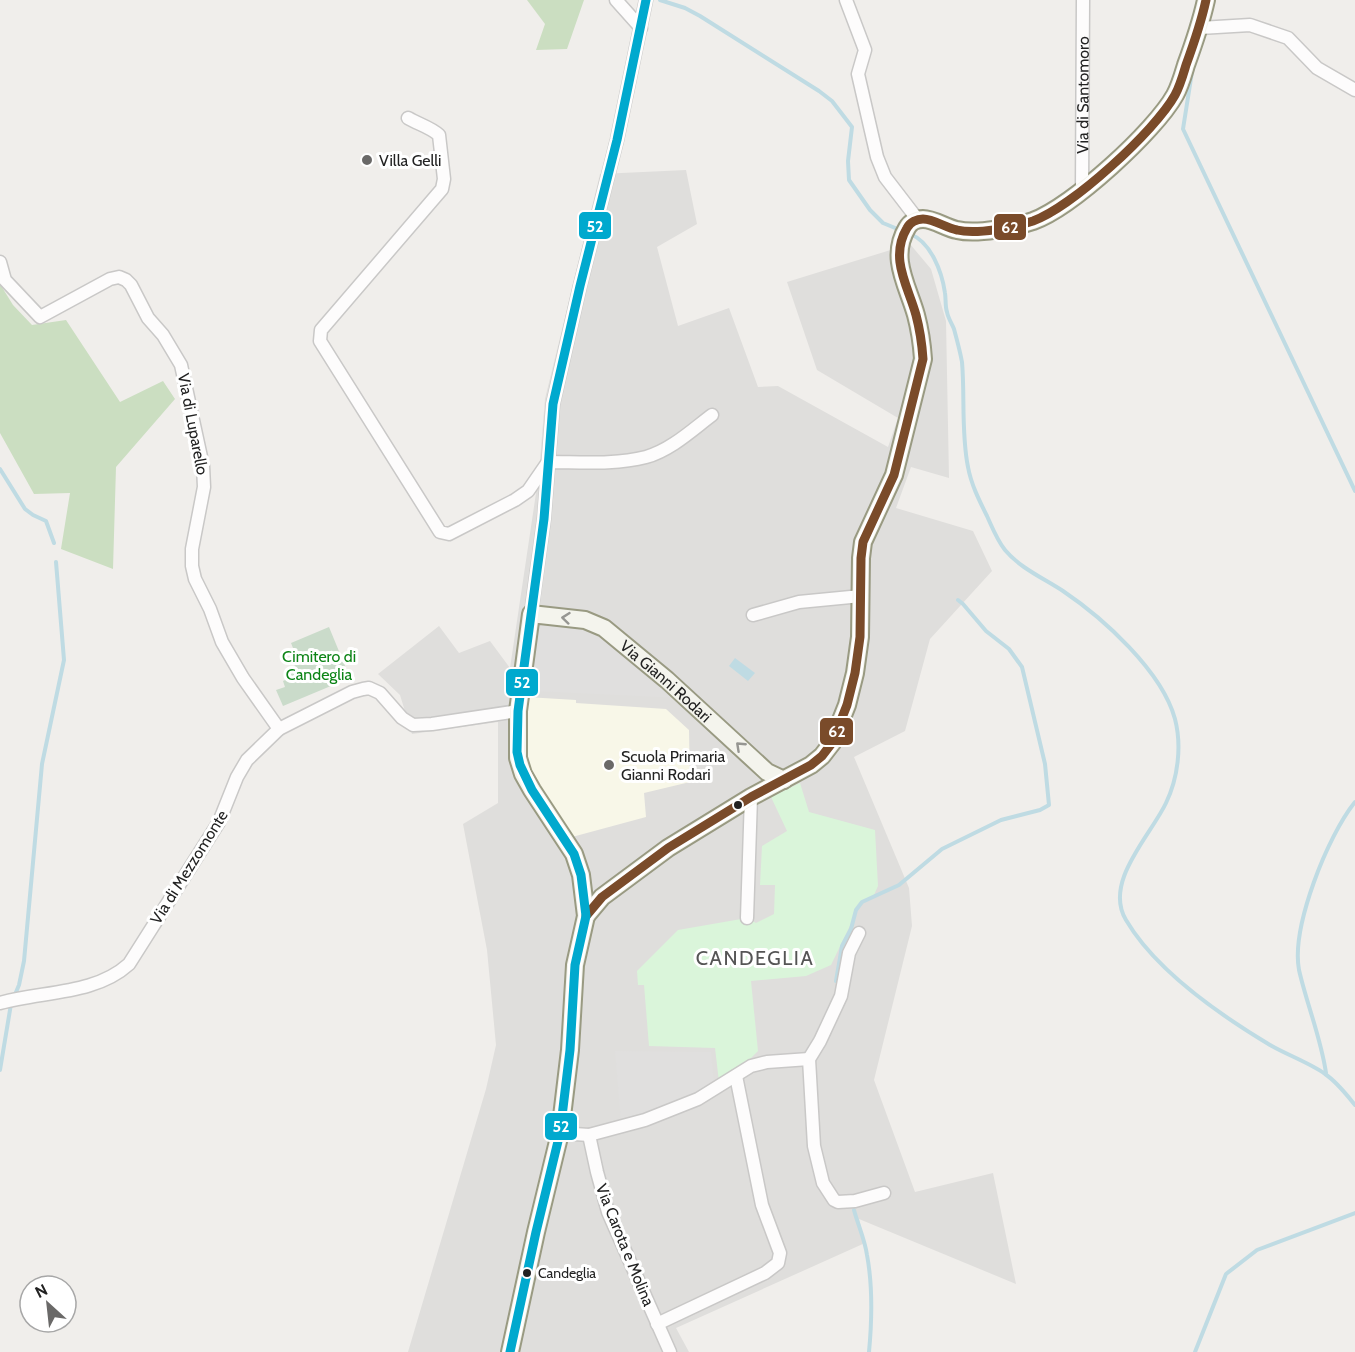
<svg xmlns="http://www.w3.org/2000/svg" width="1355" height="1352" font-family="Cabin,sans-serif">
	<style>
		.residential { fill: #dfdedc }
		.education { fill: #f8f7e8 }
		.forest { fill: #cbdec1 }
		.cemetery { fill: #cadbca }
		.park { fill: #daf5da }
		.parking { fill: #e0dfde }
		.water { fill: #bfdbe3 }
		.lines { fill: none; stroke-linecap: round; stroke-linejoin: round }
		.stream { stroke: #bfdbe3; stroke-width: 4 }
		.minor-casing { stroke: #c9c8c7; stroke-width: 15 }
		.secondary-casing { stroke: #999a82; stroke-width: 20 }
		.minor { stroke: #fdfcfc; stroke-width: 12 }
		.secondary { stroke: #f4f4ed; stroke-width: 16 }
		.bus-1-casing { stroke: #fff; stroke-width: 14 }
		.bus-2-casing { stroke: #fff; stroke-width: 14 }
		.bus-1 { stroke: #7a4b2a; stroke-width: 9 }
		.bus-2 { stroke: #00a9ce; stroke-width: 9 }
		.oneway { stroke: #969692 }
		.poi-dot { fill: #6a6968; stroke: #fff; stroke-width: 2 }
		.bus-dot { fill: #222; stroke: #fff; stroke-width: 2 }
		.labels { text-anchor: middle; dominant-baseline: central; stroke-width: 6; stroke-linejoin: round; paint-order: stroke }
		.bus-label { font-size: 14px; fill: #222; stroke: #fff; text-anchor: start }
		.street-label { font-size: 16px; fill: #222; stroke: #fff }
		.poi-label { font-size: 16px; fill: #222; stroke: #fff; text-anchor: start }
		.park-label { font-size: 16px; fill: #0c8416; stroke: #fff }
		.quarter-label { font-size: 20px; letter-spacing: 1.5px; fill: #555; stroke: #fff }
		.line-badge { stroke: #fff; stroke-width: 2 }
		.badge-label { font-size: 16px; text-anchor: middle; font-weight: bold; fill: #fff }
	</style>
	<rect width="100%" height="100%" fill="#f0eeeb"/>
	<path class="residential" d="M 686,170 L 697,224 L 657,247 L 678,326 L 729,308 L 758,387 L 778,386 L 888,447 L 898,418 L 817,370 L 787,282 L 910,244 L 931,269 L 946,321 L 949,478 L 911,467 L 896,508 L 973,531 L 992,571 L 930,639 L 905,731 L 854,757 L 909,888 L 912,926 L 874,1080 L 915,1192 L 993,1173 L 1016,1284 L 859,1219 L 865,1243 L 676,1328 L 689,1352 L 408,1352 L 486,1089 L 496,1045 L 487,950 L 463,824 L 498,803 L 498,722 L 412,734 L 400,695 L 378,674 L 439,626 L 459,653 L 490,641 L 510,668 L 539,473 L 545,399 L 600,174 Z"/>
	<path class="education" d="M 526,697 L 576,700 L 576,703 L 666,709 L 689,730 L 690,782 L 644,793 L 646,817 L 572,837 L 531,776 L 525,752 Z"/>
	<path class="forest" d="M 527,0 L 584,0 L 567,49 L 536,50 L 545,24 Z
		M 0,284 L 13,305 L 32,325 L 66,320 L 120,402 L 163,381 L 175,399 L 116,467 L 113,569 L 61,549 L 70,493 L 34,494 L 0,433 Z"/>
	<path class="cemetery" d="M 329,627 L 350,678 L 283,706 L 276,690 L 285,687 L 283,681 L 292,677 L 289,669 L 295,667 L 293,660 L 297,658 L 291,643 Z"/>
	<path class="park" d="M 800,783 L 809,812 L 875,830 L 878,886 L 873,897 L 860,905 L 831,965 L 806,976 L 751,981 L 758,1051 L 740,1069 L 719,1082 L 715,1048 L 649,1046 L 644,985 L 638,985 L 637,971 L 678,930 L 747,918 L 756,923 L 774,914 L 775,885 L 760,885 L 762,846 L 787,831 L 771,797 Z"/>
	<path class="parking" d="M 544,623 L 587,627 L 600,634 L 642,670 L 680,698 L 532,691 L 536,630 Z
		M 615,1051 L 711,1052 L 714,1083 L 684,1100 L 621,1123 Z"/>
	<path class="water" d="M 735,658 L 755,673 L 748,681 L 729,666 Z"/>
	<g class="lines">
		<path class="stream" d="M 660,0 L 685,8 L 700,16 L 819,91 L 832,101 L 852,127 L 848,161 L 849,180 L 870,210 L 883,223 L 900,230
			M 1192,72 L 1183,129 L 1355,491
			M 910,234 C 931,242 942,272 945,293 C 946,299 945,306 947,312 C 948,318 952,324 954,329 C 957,340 960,351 962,362 C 965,396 961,433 968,467 C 971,484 979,500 987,516 C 992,527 997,540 1005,550 C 1020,568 1043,578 1063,591 C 1103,618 1162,671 1175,719 C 1182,746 1178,778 1166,803 C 1151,835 1103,882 1126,920 C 1156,971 1220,1015 1270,1045 C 1287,1055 1310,1063 1325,1074 C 1337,1082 1346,1094 1355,1105
			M 0,469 L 25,509 L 33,515 L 46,521 L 54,543
			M 836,981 L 842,946 L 851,929 L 856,910 L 862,902 L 899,885 L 942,849 L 1001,820 L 1040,810 L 1049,805 L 1045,764 L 1022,667 L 1009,649 L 986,631 L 963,604 L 958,600
			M 14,997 L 19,985 L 24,961 L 42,764 L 64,660 L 56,562
			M 0,1070 L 11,1004
			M 1326,1073 C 1321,1038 1307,1005 1299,970 C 1291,927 1328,835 1355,802
			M 854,1210 C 858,1225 865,1240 867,1255 C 873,1287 872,1320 869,1352
			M 1195,1352 L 1226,1274 L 1257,1250 L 1355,1213"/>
		<defs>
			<g id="minor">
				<path d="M 616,0 L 641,28"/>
				<path d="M 846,0 L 865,50 L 858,74 L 877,157 L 885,177 L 918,220"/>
				<path d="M 1200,28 L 1250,25 L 1288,38 L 1317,68 L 1355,90"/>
				<path d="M 408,118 C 418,124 430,127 439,135 L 444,179 L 442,189 L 321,330 L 320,341 L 440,532 L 449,534 L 515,500 L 528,491 L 548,462 C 580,462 615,465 646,457 C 671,450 692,430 712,415"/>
				<path id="s1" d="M 1082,191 L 1083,0"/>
				<path d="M 0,262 L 5,280 L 40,317 L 110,279 L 119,277 L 126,280 L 131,285 L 148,318 L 163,335 L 181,365 L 203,466 L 204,487 L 192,549 L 192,566 L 195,579 L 210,609 L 222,642 L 243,678 L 279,729"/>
				<path d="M 531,614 L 544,519 L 553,404 L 580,286 L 617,140 L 646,0"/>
				<path d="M 753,615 L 799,602 L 861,596"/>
				<path d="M 747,918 L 751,797"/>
				<path d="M 859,933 L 849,953 L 841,996 L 820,1041 L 809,1059 L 814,1146 L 823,1183 L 834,1200 L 838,1202 L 855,1201 L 884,1193"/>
				<path d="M 0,1003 C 42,991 95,995 129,964 L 219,822 L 237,777 L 247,760 L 279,729 L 352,692 L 363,689 L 369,688 L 380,693 L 402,718 L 413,725 L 432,724 L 518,711"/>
				<path d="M 560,1133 L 589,1135 L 645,1120 L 698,1099 L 751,1066 L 767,1062 L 809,1059"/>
				<path d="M 589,1135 L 597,1172 L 608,1212 L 670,1352"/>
				<path d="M 657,1324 L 765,1273 L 778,1263 L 780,1253 L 762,1205 L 736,1076"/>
			</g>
			<g id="secondary">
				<path d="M 586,916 L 602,897 L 668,848 L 751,797 L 811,765 L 822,756 L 832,743 L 847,705 L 855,673 L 860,637 L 861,558 L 863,542 L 894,475 L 923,359 C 922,344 920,330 916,315 C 908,286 889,258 907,228 C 910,222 917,219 923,219 C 934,219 946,228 957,230 C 977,235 1015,227 1033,221 C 1072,207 1155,131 1175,95 C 1180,86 1183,75 1186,65 C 1194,43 1201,23 1206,0"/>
				<path id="s2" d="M 510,1352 L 536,1232 L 560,1133 L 570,1050 L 575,965 L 586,916 L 581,875 L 574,854 L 532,790 L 523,774 L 518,758 L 518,711 L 531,614 L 585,620 L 604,628 L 667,680 L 767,772 L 784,780"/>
			</g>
		</defs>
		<use href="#minor" class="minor-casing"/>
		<use href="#secondary" class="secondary-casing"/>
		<use href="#minor" class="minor"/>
		<use href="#secondary" class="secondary"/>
		<defs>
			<path id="bus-1" d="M 586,916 L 602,897 L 668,848 L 751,797 L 811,765 L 822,756 L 832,743 L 847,705 L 855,673 L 860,637 L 861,558 L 863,542 L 894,475 L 923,359 C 922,344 920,330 916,315 C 908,286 889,258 907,228 C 910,222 917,219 923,219 C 934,219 946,228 957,230 C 977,235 1015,227 1033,221 C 1072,207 1155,131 1175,95 C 1180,86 1183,75 1186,65 C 1194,43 1201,23 1206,0"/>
			<path id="bus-2" d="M 510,1352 L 536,1232 L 560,1133 L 570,1050 L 575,965 L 586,916 L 581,875 L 574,854 L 532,790 L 520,765 L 517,752 L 518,711 L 544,519 L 553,404 L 580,286 L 617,140 L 646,0"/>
		</defs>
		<use href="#bus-1" class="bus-1-casing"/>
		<use href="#bus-2" class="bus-2-casing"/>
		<use href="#bus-1" class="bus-1"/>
		<use href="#bus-2" class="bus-2"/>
	</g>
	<defs><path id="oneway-chevron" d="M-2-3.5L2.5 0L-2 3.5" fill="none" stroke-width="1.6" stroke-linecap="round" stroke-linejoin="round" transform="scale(1.5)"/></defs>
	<g class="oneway">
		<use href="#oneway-chevron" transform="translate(566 618) rotate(-174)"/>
		<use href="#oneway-chevron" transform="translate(740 746) rotate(-137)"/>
	</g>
	<g class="poi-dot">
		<circle cx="367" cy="160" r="6"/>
		<circle cx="609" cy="765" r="6"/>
	</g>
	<g class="bus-dot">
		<circle cx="738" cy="805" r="5"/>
		<circle cx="527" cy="1273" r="5"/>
	</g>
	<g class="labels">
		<g class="bus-label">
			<text x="538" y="1273">Candeglia</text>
		</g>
		<g class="street-label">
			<text stroke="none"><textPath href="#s1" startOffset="96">Via di Santomoro</textPath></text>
			<text transform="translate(193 424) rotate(79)">Via di Luparello</text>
			<text stroke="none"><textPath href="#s2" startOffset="920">Via Gianni Rodari</textPath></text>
			<text transform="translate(189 867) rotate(-58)">Via di Mezzomonte</text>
			<text transform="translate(625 1245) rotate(68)">Via Carota e Molina</text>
		</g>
		<g class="poi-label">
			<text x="379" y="160">Villa Gelli</text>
			<text x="621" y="756">Scuola Primaria<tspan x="621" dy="18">Gianni Rodari</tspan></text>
		</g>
		<g class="park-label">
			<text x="319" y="656">Cimitero di<tspan x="319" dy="18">Candeglia</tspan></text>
		</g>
		<g class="quarter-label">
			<text x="755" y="958">CANDEGLIA</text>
		</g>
	</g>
	<g class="line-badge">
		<rect x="578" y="211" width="34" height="29" rx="6" fill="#00a9ce"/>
		<rect x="993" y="213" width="34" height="28" rx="6" fill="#7a4b2a"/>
		<rect x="505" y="668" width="34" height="29" rx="6" fill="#00a9ce"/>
		<rect x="819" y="717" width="35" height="29" rx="6" fill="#7a4b2a"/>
		<rect x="544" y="1112" width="34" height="29" rx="6" fill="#00a9ce"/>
	</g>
	<g class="badge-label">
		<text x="595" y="232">52</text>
		<text x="1010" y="233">62</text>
		<text x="522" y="688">52</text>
		<text x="837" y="737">62</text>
		<text x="561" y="1132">52</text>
	</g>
	<g transform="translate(48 1304) rotate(333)"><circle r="28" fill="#ffffff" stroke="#a7a7a7" stroke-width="1.5"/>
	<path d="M0-4.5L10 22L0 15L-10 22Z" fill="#6a6968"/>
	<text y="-9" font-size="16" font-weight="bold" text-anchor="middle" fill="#222222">N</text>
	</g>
</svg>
